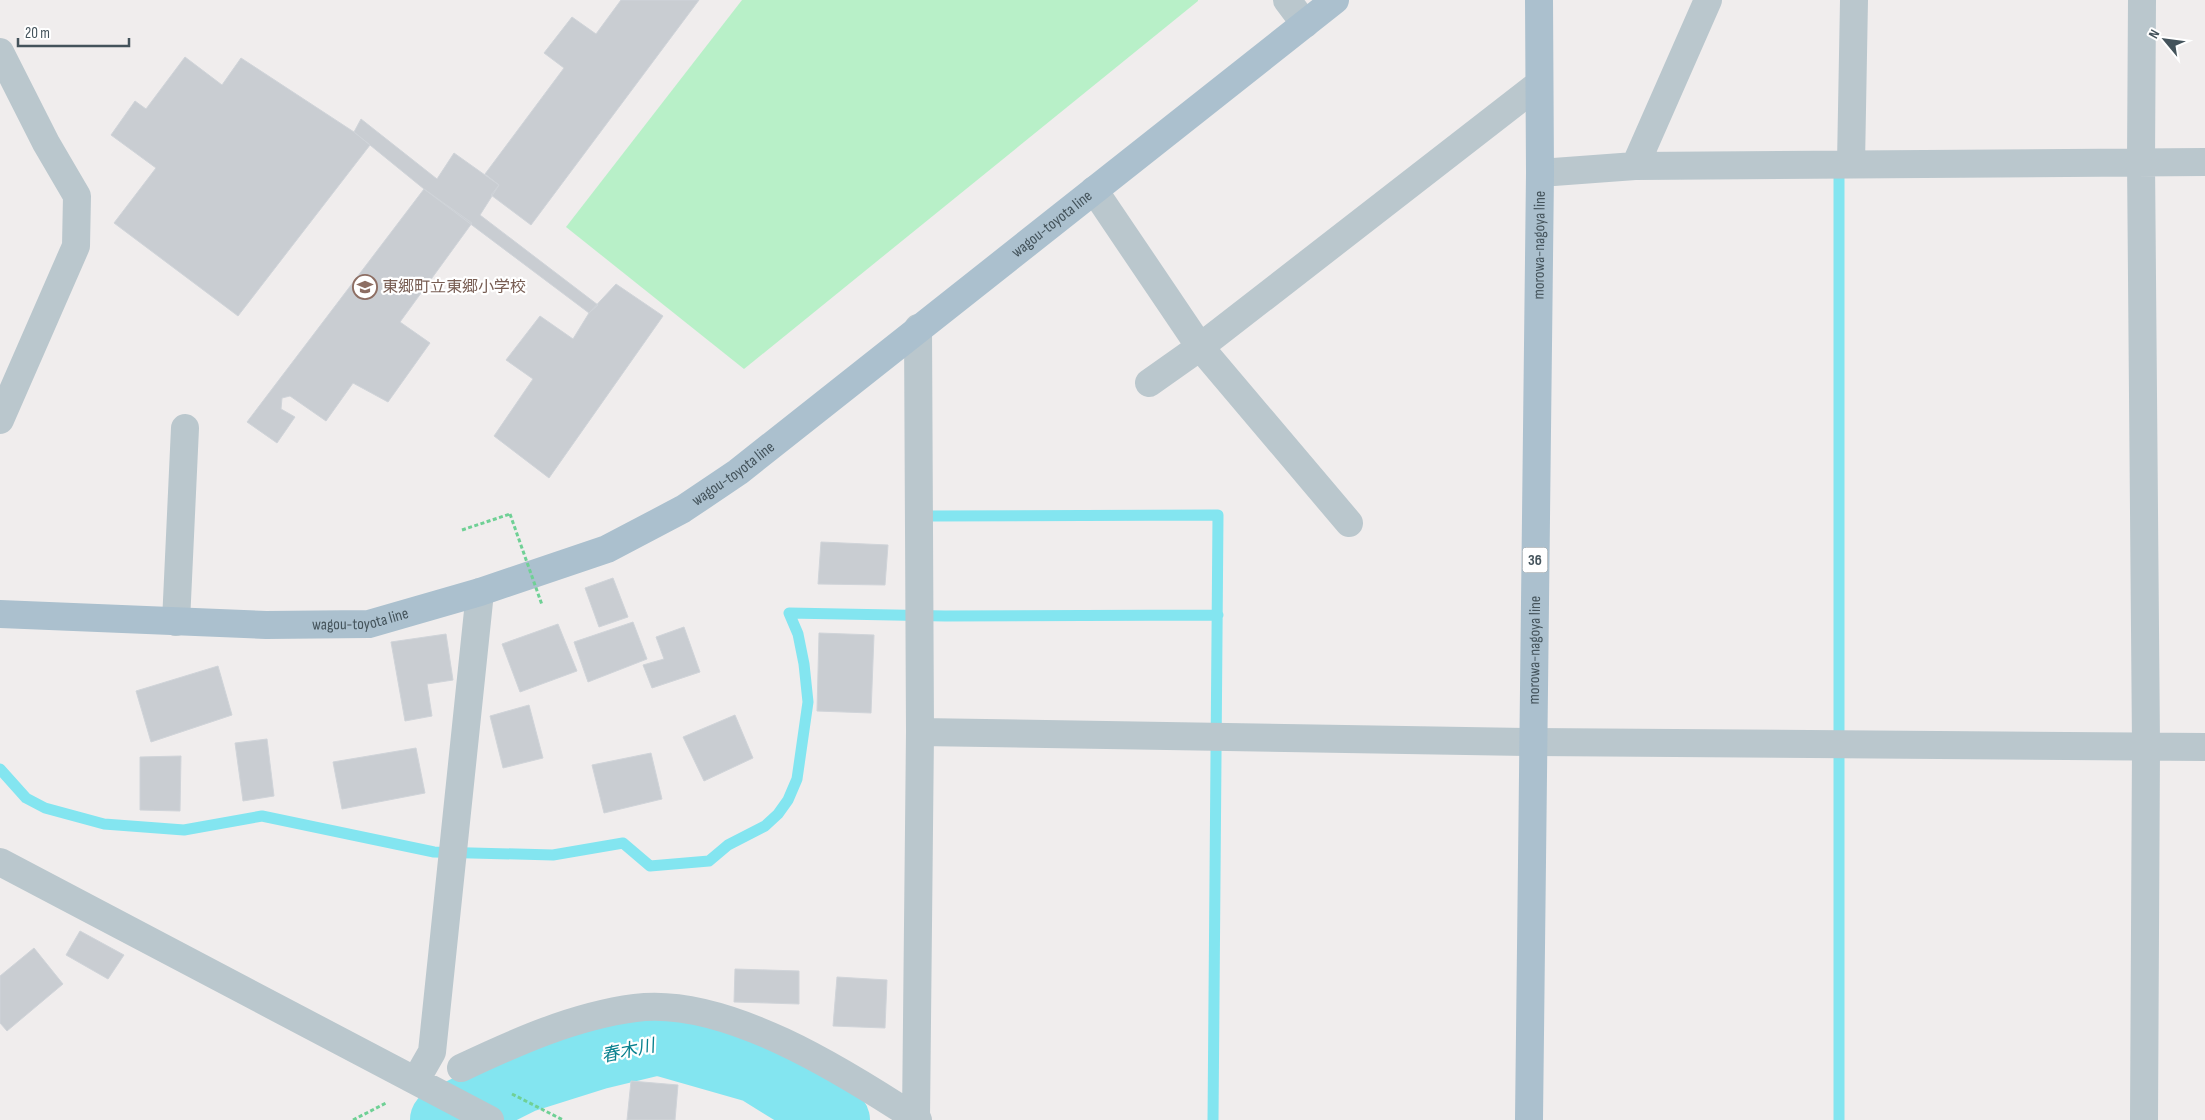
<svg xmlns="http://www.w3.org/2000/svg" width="2205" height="1120" font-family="'Sofia Sans Condensed','Noto Sans JP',sans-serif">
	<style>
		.green { fill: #b8f0c8 }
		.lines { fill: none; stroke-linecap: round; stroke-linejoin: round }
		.stream { stroke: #83e5f0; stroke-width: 11 }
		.river { stroke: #83e5f0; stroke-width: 66 }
		.building { fill: #c9cdd2; stroke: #d0d4d9 }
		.path { stroke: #6fd095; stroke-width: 3; stroke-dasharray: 4 2.5; stroke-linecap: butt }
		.minor { stroke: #bac7cd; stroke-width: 28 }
		.major { stroke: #abc0ce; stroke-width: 28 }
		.path-bridge { stroke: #6fd095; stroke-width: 3; stroke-dasharray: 4 2.5; stroke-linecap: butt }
		.labels { text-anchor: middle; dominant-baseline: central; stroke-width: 4.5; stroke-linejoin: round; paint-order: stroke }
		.shield { fill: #fff; stroke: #7c878c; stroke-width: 1 }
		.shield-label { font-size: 15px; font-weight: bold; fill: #44535b }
		.street-label { font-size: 16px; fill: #44535b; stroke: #fff }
		.education-label { font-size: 16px; fill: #785e54; stroke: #fff; text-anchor: start }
		.water-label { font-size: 18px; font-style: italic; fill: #08808e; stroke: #fff }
	</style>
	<rect width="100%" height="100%" fill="#f0eded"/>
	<path class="green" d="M 742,0 L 1198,0 L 1198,1 L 744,369 L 566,227 Z"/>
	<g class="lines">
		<path class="stream" d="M 932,516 L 1218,515 L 1213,1120
			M 0,769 L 26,798 L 45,808 L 104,824 L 184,830 L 262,816 L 434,852 L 553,855 L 623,843 L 650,866 L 709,861 L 728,845 L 765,826 L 778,814 L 788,800 L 797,779 L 808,702 L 804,664 L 798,634 L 789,613 L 945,616 L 1218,615
			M 1839,1120 L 1839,164"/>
		<path class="river" d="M 443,1120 L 523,1080 L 596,1057 L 658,1042 L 756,1070 L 837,1120"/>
	</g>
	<path class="building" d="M 621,0 L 699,0 L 531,225 L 491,195 L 499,185 L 485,174 L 564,68 L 544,53 L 572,17 L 596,34 Z
		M 185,57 L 222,85 L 241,58 L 354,132 L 370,145 L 238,316 L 114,223 L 156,168 L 111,135 L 135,101 L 146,109 Z
		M 361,119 L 437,179 L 454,153 L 499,185 L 480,215 L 598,305 L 589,313 L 424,189 L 354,132 Z
		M 424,189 L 472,223 L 400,322 L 430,343 L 388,402 L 353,383 L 326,421 L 290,396 L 282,398 L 281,409 L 295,417 L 277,443 L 247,422 Z
		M 616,284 L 663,316 L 549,478 L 494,436 L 533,379 L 506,360 L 540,316 L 573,339 L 589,313 Z
		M 821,542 L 888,545 L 885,585 L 818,584 Z
		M 613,578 L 628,617 L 599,627 L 585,588 Z
		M 633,622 L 647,659 L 588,682 L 574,642 Z
		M 558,624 L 577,671 L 520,692 L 502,644 Z
		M 684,627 L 700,672 L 652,688 L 643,665 L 664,659 L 656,637 Z
		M 819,633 L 874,635 L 871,713 L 817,711 Z
		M 446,634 L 453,680 L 427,684 L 432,716 L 405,721 L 391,642 Z
		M 218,666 L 232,715 L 151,742 L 136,691 Z
		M 529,705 L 543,758 L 503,768 L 490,716 Z
		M 735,715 L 753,758 L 704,781 L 683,737 Z
		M 267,739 L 274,796 L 243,801 L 235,743 Z
		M 416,748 L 425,793 L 342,809 L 333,762 Z
		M 651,753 L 662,799 L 604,813 L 592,765 Z
		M 181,756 L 180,811 L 140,810 L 140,757 Z
		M 80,931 L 124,955 L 108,979 L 66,955 Z
		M 34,948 L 63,984 L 7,1031 L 0,1023 L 0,976 Z
		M 735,969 L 799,971 L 799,1004 L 734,1002 Z
		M 837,977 L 887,980 L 885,1028 L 833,1026 Z
		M 631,1081 L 678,1085 L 675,1120 L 627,1120 Z"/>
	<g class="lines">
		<path class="path" d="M 462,530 L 510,514
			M 512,1094 L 563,1120
			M 353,1120 L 386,1103"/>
		<path class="minor" d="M 1287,0 L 1305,24
			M 2142,0 L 2141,161 L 2146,746 L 2144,1120
			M 0,52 L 46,143 L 77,196 L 76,246 L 0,420
			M 1851,164 L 1854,0
			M 1635,166 L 1708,0
			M 1540,173 L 1635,166 L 2205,162
			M 1094,190 L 1200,347 L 1349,523
			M 1149,383 L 1200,347 L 1539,84
			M 176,622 L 185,428
			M 920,732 L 1533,742 L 2205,747
			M 0,862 L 490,1120
			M 461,1068 C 516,1042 574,1016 635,1008 C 725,996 845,1072 918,1120
			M 416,1080 L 432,1052 L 480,592
			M 916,1118 L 920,732 L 918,328"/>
		<g class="major">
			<path id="s1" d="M 0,614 L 266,625 L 369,624 L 480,592 L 607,549 L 683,509 L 738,472 L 1335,0"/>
			<path id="s2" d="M 1529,1120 L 1540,173 L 1539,0"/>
		</g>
		<path class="path-bridge" d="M 510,514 L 542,605"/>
	</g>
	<defs>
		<symbol id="school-ring" viewBox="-11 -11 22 22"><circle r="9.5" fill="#fff" stroke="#8d6e63" stroke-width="1.5"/><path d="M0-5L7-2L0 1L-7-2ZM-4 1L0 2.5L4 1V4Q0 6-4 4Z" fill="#8d6e63"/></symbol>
	</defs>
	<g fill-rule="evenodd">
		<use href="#school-ring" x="351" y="273" width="28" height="28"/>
	</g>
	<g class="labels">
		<rect class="shield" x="1522.5" y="547.5" width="25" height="25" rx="4"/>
		<g class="shield-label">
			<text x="1535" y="560">36</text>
		</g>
		<g class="street-label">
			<text stroke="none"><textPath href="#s1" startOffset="1171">wagou-toyota line</textPath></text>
			<text stroke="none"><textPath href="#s2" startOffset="875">morowa-nagoya line</textPath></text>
			<text stroke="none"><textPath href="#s1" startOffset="766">wagou-toyota line</textPath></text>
			<text stroke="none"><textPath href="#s1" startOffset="361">wagou-toyota line</textPath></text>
			<text stroke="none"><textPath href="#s2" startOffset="470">morowa-nagoya line</textPath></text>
		</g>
		<g class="education-label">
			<text x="382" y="287">東郷町立東郷小学校</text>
		</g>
		<g class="water-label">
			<text transform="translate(628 1051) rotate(-12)">春木川</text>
		</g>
	</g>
	<g transform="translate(2165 40) rotate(299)" stroke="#ffffff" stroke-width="4" paint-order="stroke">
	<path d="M0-4L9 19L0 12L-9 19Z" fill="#44535b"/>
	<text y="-8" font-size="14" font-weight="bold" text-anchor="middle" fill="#44535b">N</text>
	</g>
	<path d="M18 38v8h111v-8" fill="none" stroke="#44535b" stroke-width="2.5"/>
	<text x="25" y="38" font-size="15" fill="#44535b" stroke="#ffffff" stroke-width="4" paint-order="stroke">20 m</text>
</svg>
